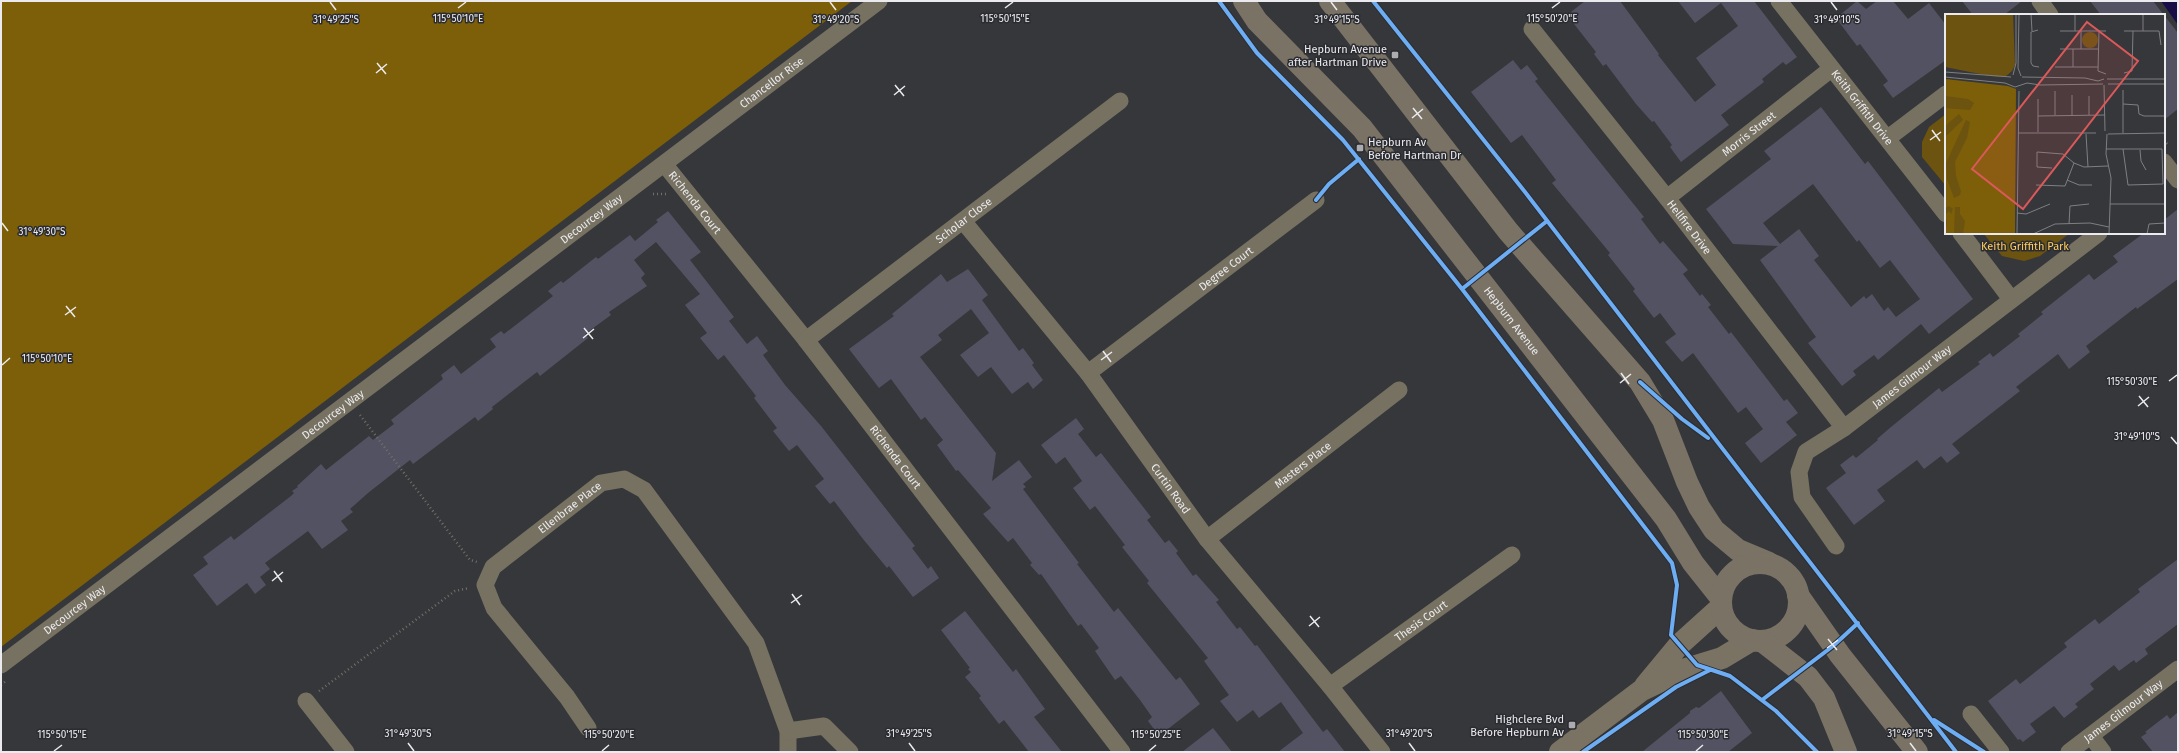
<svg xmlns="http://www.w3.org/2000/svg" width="2179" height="753" font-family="'Fira Sans',sans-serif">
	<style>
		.green { fill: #6c5310 }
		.forest { fill: #7c5f08 }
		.water { fill: #190d48 }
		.building { fill: #525262; fill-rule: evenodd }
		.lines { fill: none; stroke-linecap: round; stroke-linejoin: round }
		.path { stroke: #726f68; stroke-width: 2.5; stroke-dasharray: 1 3; stroke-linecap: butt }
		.street { stroke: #777162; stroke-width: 17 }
		.secondary { stroke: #7a7363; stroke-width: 22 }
		.primary { stroke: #797265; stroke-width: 22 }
		.cycleway-casing { stroke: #2b2c31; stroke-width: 6 }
		.cycleway { stroke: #6dadf4; stroke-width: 4 }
		.ticks { fill: none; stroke: #ebebef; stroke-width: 1.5 }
		.poi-dot { fill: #acacb0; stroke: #2b2c31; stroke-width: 1.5 }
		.labels { text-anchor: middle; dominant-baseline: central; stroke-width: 3; stroke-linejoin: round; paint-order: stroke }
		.poi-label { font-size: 11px; fill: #ebebef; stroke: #2b2c31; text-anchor: end }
		.street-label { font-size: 11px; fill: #ebebef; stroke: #2b2c31 }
		.park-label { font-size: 11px; fill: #fecd5e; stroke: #2b2c31 }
		.inset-road { fill: none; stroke: #7e7f82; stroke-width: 1 }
		.view { fill: #db595a; fill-opacity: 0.15; stroke: #db595a; stroke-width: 2 }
		.inset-edge { fill: none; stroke: #ebebef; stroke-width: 2 }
		.ticks-label { font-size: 10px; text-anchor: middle; fill: #ebebef; stroke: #2b2c31; stroke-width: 3; stroke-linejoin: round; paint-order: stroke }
	</style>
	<rect width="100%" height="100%" fill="#36373a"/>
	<path class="green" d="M 1946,114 L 1946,186 L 1922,157 L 1922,142 L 1929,127 Z
		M 1983,233 L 2070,233 L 2040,256 L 2024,261 L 2002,256 Z"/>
	<path class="forest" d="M 1,1 L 852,1 L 1,647 Z"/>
	<path class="water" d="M 2161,1 L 2178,1 L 2178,25 Z"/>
	<path class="building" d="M 1585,1 L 1620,1 L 1659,54 L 1658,55 L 1695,102 L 1716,85 L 1696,58 L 1738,26 L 1721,3 L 1695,23 L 1678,1 L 1754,1 L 1797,57 L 1786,65 L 1783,62 L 1762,79 L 1764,82 L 1721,115 L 1729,125 L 1681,162 L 1670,147 L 1672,145 L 1654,121 L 1652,122 L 1636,104 L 1606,64 L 1603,66 L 1594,54 L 1596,52 L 1567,15 Z
		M 1857,1 L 1866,9 L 1877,1 L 1893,1 L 1908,19 L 1929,3 L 1946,25 L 1946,60 L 1893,98 L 1883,85 L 1888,81 L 1860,44 L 1857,46 L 1836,18 Z
		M 1962,1 L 2022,1 L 2004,15 L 1973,15 Z
		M 2090,1 L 2153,1 L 2178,33 L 2178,109 L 2164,120 L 2164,15 L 2101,15 Z
		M 1513,60 L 1521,70 L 1527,65 L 1538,79 L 1535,81 L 1644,217 L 1641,219 L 1660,244 L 1663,241 L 1688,270 L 1683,274 L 1700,296 L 1702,294 L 1711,305 L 1708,307 L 1729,334 L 1731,332 L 1784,401 L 1787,399 L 1798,413 L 1786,422 L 1797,435 L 1761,463 L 1745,443 L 1763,429 L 1746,407 L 1738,413 L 1693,353 L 1682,362 L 1665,342 L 1676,334 L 1660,313 L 1654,318 L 1633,291 L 1635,289 L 1608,255 L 1610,253 L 1552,183 L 1556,180 L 1522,135 L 1511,143 L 1471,92 Z
		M 1821,107 L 1865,164 L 1868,161 L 1973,299 L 1929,334 L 1921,324 L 1878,360 L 1874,355 L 1853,371 L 1856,375 L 1842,386 L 1808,343 L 1816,337 L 1760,260 L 1778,246 L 1733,244 L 1706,209 L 1771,159 L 1764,151 ZM 1813,184 L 1857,242 L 1859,240 L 1880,268 L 1890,260 L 1920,299 L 1896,317 L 1888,307 L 1884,311 L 1872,294 L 1866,299 L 1864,296 L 1851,307 L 1814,260 L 1819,256 L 1799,229 L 1780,244 L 1763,223 Z
		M 2178,209 L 2178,279 L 2137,309 L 2136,307 L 2086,346 L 2090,352 L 2069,369 L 2058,354 L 2016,387 L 2020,391 L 1952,444 L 1960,453 L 1947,463 L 1941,456 L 1924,469 L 1917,460 L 1877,490 L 1885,501 L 1854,525 L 1826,488 L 1846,473 L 1840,465 L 1853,455 L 1856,458 L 1878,440 L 1877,439 L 1891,427 L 1939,388 L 1942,392 L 1980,364 L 1978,362 L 1990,353 L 1993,357 L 2020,336 L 2018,334 L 2043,314 L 2041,312 L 2089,274 L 2094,280 L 2118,262 L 2113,256 L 2144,233 L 2164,233 L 2164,220 Z
		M 668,211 L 701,252 L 690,260 L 734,317 L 729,321 L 747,344 L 757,336 L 768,351 L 763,355 L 785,385 L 821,426 L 915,546 L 912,548 L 928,569 L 931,566 L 939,578 L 913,597 L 889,566 L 887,568 L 863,539 L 834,501 L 830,504 L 815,486 L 824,479 L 797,445 L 789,451 L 773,431 L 777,428 L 754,398 L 756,396 L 724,355 L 718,360 L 700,338 L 707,333 L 685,305 L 700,294 L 656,242 L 634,260 L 645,274 L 641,278 L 647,286 L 609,312 L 611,315 L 585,334 L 588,338 L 540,376 L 537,372 L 492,407 L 493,409 L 478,421 L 475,417 L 413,464 L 410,460 L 368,493 L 350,509 L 353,512 L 341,521 L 348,530 L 322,549 L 308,531 L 265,563 L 270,569 L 260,577 L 266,585 L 255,594 L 247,583 L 217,606 L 193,575 L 208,564 L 203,557 L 231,536 L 234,540 L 291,496 L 294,493 L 292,491 L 298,487 L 297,486 L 321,464 L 326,470 L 369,436 L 373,440 L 394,424 L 391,420 L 443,379 L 441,375 L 454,365 L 461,374 L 496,347 L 490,339 L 501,331 L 504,334 L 553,296 L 548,291 L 561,281 L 563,283 L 596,257 L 598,259 L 630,235 L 635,241 L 658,222 L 656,220 Z
		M 968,269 L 988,295 L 982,300 L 1019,351 L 1023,348 L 1034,363 L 1032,365 L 1043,380 L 1033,389 L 1028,382 L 1012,394 L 991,367 L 978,377 L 960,355 L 989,333 L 971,309 L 938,335 L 942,340 L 920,357 L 996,453 L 992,481 L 1019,460 L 1032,477 L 1023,484 L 1026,487 L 1023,489 L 1079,563 L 1077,564 L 1114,612 L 1118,608 L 1176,680 L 1180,677 L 1200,704 L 1159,736 L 1148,721 L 1152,717 L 1140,700 L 1121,676 L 1115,680 L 1095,651 L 1099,648 L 1081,624 L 1078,626 L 1041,574 L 1039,575 L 1030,565 L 1032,563 L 1013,538 L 1008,542 L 983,514 L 991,508 L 958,470 L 956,471 L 937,445 L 943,440 L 925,417 L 921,420 L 891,379 L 879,388 L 849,349 L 894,316 L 892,314 L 941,274 L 947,282 Z
		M 1076,418 L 1084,429 L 1078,434 L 1096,457 L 1101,453 L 1151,517 L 1147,520 L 1165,543 L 1169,540 L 1178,551 L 1176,553 L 1193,576 L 1196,574 L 1219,600 L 1216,602 L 1237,629 L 1240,627 L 1255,646 L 1257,645 L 1323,732 L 1327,729 L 1345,752 L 1278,752 L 1303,733 L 1281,702 L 1259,718 L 1253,710 L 1237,722 L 1220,701 L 1229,695 L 1204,661 L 1208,658 L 1147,583 L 1149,581 L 1122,547 L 1125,545 L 1095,506 L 1090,510 L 1073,488 L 1082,481 L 1065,457 L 1056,464 L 1041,445 Z
		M 2178,559 L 2178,624 L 2145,649 L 2148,654 L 2136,663 L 2134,660 L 2119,671 L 2114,665 L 2090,684 L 2094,689 L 2075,704 L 2078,707 L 2064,718 L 2054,706 L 2030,724 L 2036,732 L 2023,742 L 2020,739 L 2018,740 L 1988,701 L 2016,679 L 2020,684 L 2067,647 L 2064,643 L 2095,619 L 2099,624 L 2140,592 L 2138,589 Z
		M 965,611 L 1013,672 L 1016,669 L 1045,709 L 1034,717 L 1062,752 L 1029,752 L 1004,720 L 999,724 L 979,698 L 981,696 L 965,677 L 971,672 L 968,669 L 970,668 L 941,630 Z
		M 1721,691 L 1752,733 L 1728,752 L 1642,752 L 1690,713 L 1690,711 L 1696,707 L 1699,708 Z
		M 2178,712 L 2178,752 L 2153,752 L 2141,737 L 2147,733 L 2145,732 L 2167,715 L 2170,719 Z
		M 1213,728 L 1232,752 L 1182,752 Z"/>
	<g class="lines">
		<path class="path" d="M 2164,140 L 2169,146
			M 653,194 L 666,194
			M 360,415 L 470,560 L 477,562
			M 1,685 L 6,681
			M 319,691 L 455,591 L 469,588"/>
		<g class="street">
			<path id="s1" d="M 1779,1 L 1946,214"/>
			<path d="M 2040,1 L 2050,15"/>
			<path id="s2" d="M 1532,29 L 1667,198 L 1844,428"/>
			<path d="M 1888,138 L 1946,94"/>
			<path d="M 2164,162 L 2178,180"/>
			<path id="s3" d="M 665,165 L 806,340 L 1122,752"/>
			<path id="s4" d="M 1667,198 L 1831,69"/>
			<path id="s5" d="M 963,221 L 1088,373 L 1207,539 L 1330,686 L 1382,752"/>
			<path d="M 1961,233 L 2011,299"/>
			<path id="s6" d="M 806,340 L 1120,101"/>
			<path id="s7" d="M 1088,373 L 1316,200"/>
			<path id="s8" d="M 1207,539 L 1399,390"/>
			<path id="s9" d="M 1836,546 L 1802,497 L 1799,472 L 1806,452 L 1844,428 L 2099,233"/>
			<path id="s10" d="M 1,665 L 879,1"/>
			<path id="s11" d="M 1330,686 L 1512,555"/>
			<path d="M 306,701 L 346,752"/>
			<path d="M 1971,714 L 2001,752"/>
			<path id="s12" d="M 588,728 L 567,697 L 494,608 L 485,585 L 493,567 L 601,483 L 624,479 L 644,490 L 756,643 L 788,731 L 788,752"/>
			<path d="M 788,731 L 824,726 L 850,752"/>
			<path d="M 2091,736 L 2103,752"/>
			<path id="s13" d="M 2069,752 L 2178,669"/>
		</g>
		<path class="secondary" d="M 1645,686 L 1679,645 L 1720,608
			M 1560,752 L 1642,690 L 1686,669 L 1722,658 L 1752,640"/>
		<g class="primary">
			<path id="s14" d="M 1244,1 L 1257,21 L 1362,128 L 1666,519 L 1693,563 L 1720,597"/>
			<path d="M 1330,1 L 1508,231 L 1640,382 L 1663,420 L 1687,482 L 1699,507 L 1714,530 L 1738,550 L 1769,563"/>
			<circle cx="1760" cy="602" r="39"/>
			<path d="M 1798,595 L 1840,655 L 1917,752"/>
			<path d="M 1762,641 L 1808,677 L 1824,698 L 1846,752"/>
		</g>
		<defs>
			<path id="cycleway" d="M 1219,1 L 1257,53 L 1343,140 L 1462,289 L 1672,563 L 1677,585 L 1671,635 L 1697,665 L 1730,676 L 1776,711 L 1817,752
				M 1373,1 L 1525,192 L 1956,752
				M 1316,200 L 1329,184 L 1359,159
				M 1462,289 L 1547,221
				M 1640,382 L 1682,419 L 1708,438
				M 1762,700 L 1833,646 L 1858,623
				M 1934,720 L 1984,752
				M 1583,752 L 1676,687 L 1710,670"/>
		</defs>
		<use href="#cycleway" class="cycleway-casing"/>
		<use href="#cycleway" class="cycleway"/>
	</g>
	<path class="ticks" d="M 330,2 L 336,10M 830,2 L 836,10M 1331,2 L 1337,10M 1831,2 L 1837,10M 458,8 L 466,2M 1005,8 L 1013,2M 1552,8 L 1560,2M 377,63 L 386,74M 376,73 L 387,64M 895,85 L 904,96M 894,95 L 905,86M 1413,108 L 1422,119M 1412,118 L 1423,109M 1932,130 L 1940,141M 1930,140 L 1941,132M 2,223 L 8,231M 66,306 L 75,317M 65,315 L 76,307M 584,328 L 593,339M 583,338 L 594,329M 1103,351 L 1111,362M 1101,360 L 1112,352M 2,365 L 10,358M 1621,373 L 1629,384M 2169,381 L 2177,375M 1620,383 L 1631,374M 2139,396 L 2148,407M 2138,406 L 2149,397M 2171,437 L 2177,444M 274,571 L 282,582M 272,581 L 283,572M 792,594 L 800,605M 791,603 L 802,595M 1310,616 L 1319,627M 1309,626 L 1320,617M 1828,639 L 1837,650M 1827,648 L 1838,640M 408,743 L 414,751M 909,743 L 915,751M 1409,743 L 1415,751M 1910,743 L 1916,751M 54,751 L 62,745M 602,751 L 609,745M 1149,751 L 1156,745M 1696,751 L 1703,745"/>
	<g class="poi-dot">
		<rect x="1391" y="51" width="8" height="8" rx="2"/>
		<rect x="1356" y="144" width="8" height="8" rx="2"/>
		<rect x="1568" y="721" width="8" height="8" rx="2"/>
	</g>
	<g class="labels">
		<g class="poi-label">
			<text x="1387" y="49">Hepburn Avenue<tspan x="1387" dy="13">after Hartman Drive</tspan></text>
			<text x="1368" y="142" text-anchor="start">Hepburn Av<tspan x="1368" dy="13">Before Hartman Dr</tspan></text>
			<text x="1564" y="719">Highclere Bvd<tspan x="1564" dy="13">Before Hepburn Av</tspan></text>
		</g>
		<g class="street-label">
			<text stroke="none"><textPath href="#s10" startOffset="966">Chancellor Rise</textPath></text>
			<text stroke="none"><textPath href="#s1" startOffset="135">Keith Griffith Drive</textPath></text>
			<text stroke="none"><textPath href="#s4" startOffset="104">Morris Street</textPath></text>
			<text stroke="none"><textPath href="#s3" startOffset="48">Richenda Court</textPath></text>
			<text stroke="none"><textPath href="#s10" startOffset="740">Decourcey Way</textPath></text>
			<text stroke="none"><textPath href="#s6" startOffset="198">Scholar Close</textPath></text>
			<text stroke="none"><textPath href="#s2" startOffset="253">Hellfire Drive</textPath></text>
			<text stroke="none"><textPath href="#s7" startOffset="173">Degree Court</textPath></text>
			<text stroke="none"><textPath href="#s14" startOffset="418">Hepburn Avenue</textPath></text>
			<text stroke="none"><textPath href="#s9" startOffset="236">James Gilmour Way</textPath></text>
			<text stroke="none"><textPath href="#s10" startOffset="416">Decourcey Way</textPath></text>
			<text stroke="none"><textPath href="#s3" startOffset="372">Richenda Court</textPath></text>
			<text stroke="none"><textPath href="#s8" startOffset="121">Masters Place</textPath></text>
			<text stroke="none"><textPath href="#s5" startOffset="339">Curtin Road</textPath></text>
			<text stroke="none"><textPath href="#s12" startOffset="294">Ellenbrae Place</textPath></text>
			<text stroke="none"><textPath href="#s10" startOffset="92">Decourcey Way</textPath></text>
			<text stroke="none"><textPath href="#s11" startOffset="112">Thesis Court</textPath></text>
			<text stroke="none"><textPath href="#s13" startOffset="68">James Gilmour Way</textPath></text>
		</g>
		<g class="park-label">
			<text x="2025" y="246">Keith Griffith Park</text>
		</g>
	</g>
	<g transform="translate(1945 14)">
		<rect width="220" height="220" fill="#36373a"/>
		<path d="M 0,0 L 68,0 L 70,51 L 67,57 L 60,63 L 45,62 L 0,53 ZM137 26a8 8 0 1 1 16 0a8 8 0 1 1-16 0ZM 0,65 L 43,71 L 26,220 L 0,220 Z" fill="#6c5310"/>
		<path d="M 0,65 L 63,72 L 71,75 L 70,220 L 18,220 L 20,207 L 15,200 L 15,193 L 10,193 L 9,220 L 0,220 L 2,208 L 0,201 L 4,197 L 6,200 L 8,195 L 4,192 L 0,194 L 0,123 L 18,106 L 14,100 L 0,112 L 0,94 L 25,96 L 29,89 L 23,85 L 0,82 ZM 21,106 L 25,108 L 22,124 L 10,148 L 11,162 L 16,177 L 15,181 L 9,184 L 2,165 L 1,149 Z" fill="#7c5f08" fill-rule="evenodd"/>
		<path class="inset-road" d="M 74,0 L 73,54 L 76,62M 86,0 L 87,17M 93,16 L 86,18 L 86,49 L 88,52 L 94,53M 115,17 L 161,17M 130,17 L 130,0M 154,17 L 153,57 L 161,60M 179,17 L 214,17 L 216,31M 198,17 L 198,0M 115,35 L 153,35M 128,35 L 128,53M 136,35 L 136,17M 110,53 L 153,53M 0,58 L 66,63M 179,59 L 187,57 L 188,17M 68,61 L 71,49 L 71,0M 0,63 L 60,69 L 70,73 L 82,69 L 95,71 L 158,70M 77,63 L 140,64 L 153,67 L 159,65M 162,65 L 220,65M 163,70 L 220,70M 159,71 L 160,117M 178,76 L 178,119M 178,90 L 193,91 L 194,100 L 199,102 L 220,102M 110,101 L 110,77M 144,101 L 144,82M 93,102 L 160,101M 127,102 L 127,81M 93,118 L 93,85M 73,119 L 151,119M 141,120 L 143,153M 162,120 L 161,140 L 166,164 L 164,220M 163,120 L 220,119M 161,135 L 217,135 L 218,170 L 183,171 L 178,135M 195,136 L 196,147 L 201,156M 107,154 L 92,153 L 92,138 L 118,140 L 129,149 L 139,153 L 163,152M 122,166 L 134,171 L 147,171M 91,171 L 120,172 L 129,149M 165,190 L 220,190M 72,199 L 81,200 L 105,190M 124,210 L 125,192 L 144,190M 72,220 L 74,77M 88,220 L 110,210 L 145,209 L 164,213M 202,220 L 204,210 L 220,209"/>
		<path class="view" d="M 142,8 L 193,47 L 78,195 L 27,155 Z"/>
		<rect width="220" height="220" class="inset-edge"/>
	</g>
	<g class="ticks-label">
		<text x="458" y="22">115°50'10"E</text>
		<text x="1005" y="22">115°50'15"E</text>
		<text x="1552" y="22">115°50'20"E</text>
		<text x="336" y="23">31°49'25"S</text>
		<text x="836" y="23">31°49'20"S</text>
		<text x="1337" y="23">31°49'15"S</text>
		<text x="1837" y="23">31°49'10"S</text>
		<text x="42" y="235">31°49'30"S</text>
		<text x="47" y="362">115°50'10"E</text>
		<text x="2132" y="385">115°50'30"E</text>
		<text x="2137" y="440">31°49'10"S</text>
		<text x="408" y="737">31°49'30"S</text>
		<text x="909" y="737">31°49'25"S</text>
		<text x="1409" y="737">31°49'20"S</text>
		<text x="1910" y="737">31°49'15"S</text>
		<text x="62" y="738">115°50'15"E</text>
		<text x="609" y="738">115°50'20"E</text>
		<text x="1156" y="738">115°50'25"E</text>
		<text x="1703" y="738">115°50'30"E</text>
	</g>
	<rect width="2179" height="753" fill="none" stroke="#ebebef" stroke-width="4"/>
</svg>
